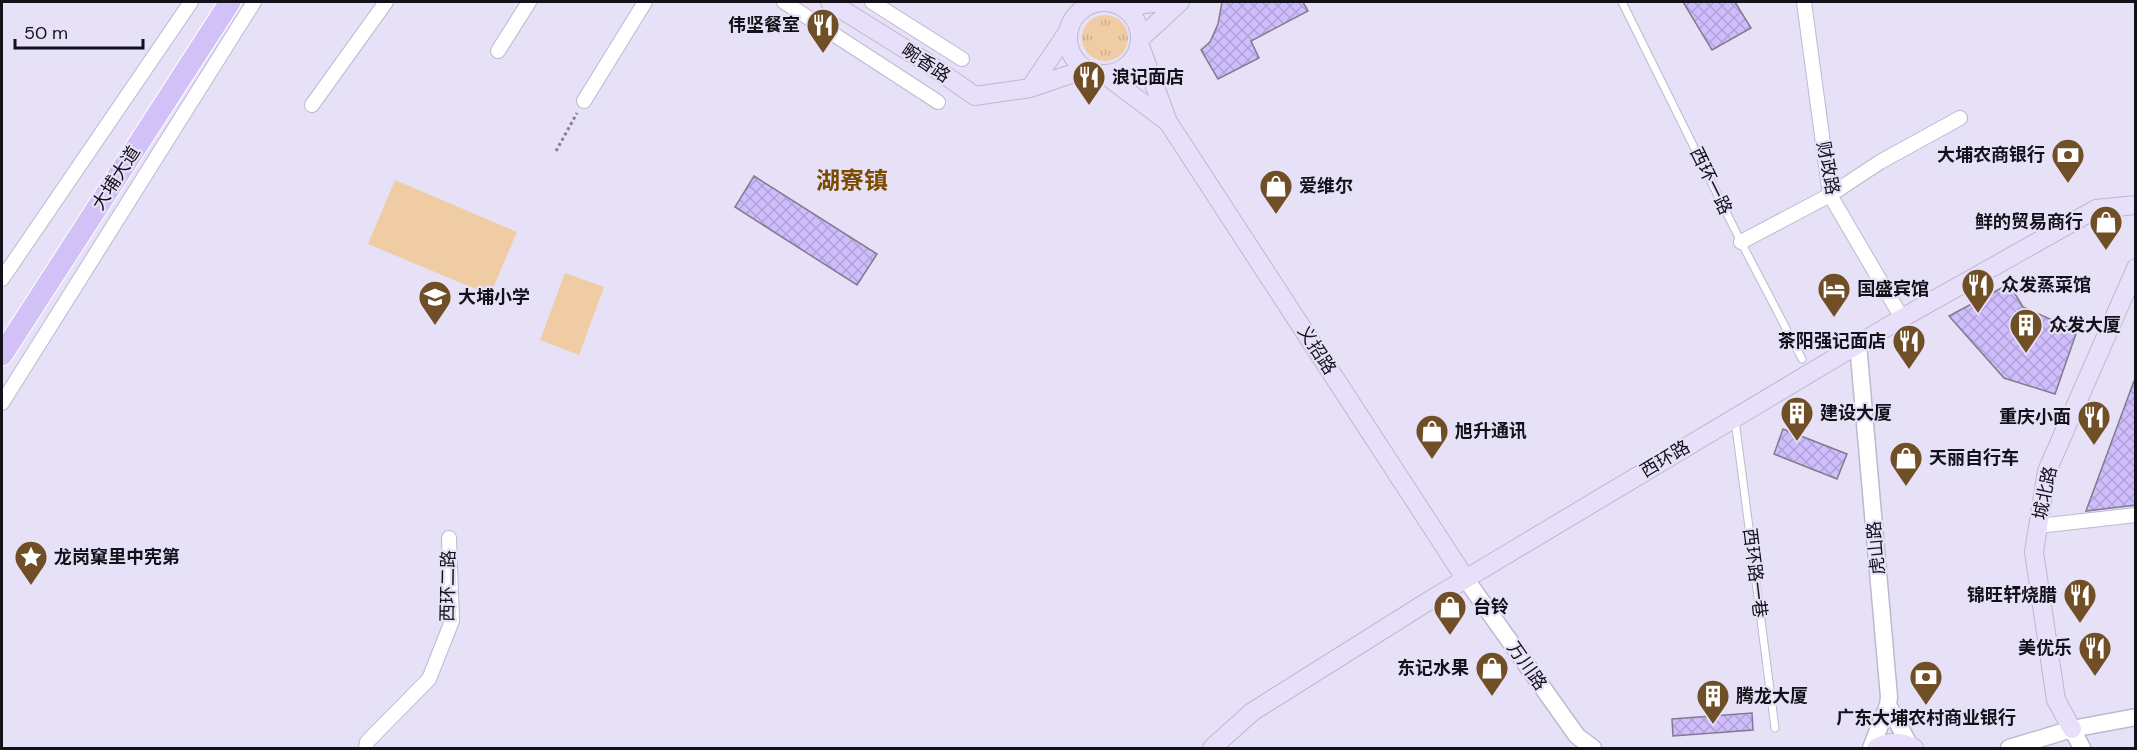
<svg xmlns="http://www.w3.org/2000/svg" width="2137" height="750" font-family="'DM Sans','Noto Sans SC',sans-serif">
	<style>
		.grass { fill: url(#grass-tufts) }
		.garden { fill: #f0cca4 }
		.building { fill: url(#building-cross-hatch); stroke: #807b8e; stroke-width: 1.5 }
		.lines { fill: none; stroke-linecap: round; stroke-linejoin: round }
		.service-casing { stroke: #beb8ce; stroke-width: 9 }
		.minor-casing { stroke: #beb8ce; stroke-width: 16 }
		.tertiary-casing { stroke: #beb8ce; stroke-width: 19 }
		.secondary-casing { stroke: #beb8ce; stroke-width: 20 }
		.primary-casing { stroke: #fff; stroke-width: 23 }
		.path { stroke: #858191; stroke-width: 3; stroke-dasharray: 3 3; stroke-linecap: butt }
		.service { stroke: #fff; stroke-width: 7 }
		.minor { stroke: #fff; stroke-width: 14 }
		.tertiary { stroke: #fff; stroke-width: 16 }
		.secondary { stroke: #e8e0fb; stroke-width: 18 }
		.primary { stroke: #d1c1f7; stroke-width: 21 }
		.labels { text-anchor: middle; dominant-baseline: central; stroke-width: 4.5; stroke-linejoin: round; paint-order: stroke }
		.poi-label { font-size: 18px; font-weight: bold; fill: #131119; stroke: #e7e1f8; text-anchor: start }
		.street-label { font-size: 18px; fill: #131119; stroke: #e7e1f8 }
		.district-label { font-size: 24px; font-weight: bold; fill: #7a4b00; stroke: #e7e1f8 }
	</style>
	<defs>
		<pattern id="grass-tufts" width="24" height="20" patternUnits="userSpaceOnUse" patternTransform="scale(1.5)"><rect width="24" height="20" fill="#f0cca4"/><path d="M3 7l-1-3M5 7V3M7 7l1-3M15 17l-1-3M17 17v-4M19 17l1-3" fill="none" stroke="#cdae8d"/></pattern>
		<pattern id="building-cross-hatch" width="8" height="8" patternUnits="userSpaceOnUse" patternTransform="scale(1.5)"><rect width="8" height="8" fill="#cebcfc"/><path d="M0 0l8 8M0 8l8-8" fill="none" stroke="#b0a1d7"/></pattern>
	</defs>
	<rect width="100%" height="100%" fill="#e7e1f8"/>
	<path class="grass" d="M1082 38a23 23 0 1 1 46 0a23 23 0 1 1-46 0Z"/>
	<path class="garden" d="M 395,180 L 517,232 L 490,295 L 368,244 Z
		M 565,273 L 604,287 L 579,355 L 540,340 Z"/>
	<path class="building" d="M 1222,2 L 1303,2 L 1308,11 L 1251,41 L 1259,58 L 1218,79 L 1201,50 L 1210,42 L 1218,24 Z
		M 1683,2 L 1735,2 L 1751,28 L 1712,50 Z
		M 754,176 L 877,254 L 857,285 L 735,207 Z
		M 2009,284 L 2023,307 L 2077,331 L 2055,394 L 2004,378 L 1949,316 Z
		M 2134,381 L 2136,381 L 2136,505 L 2086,511 Z
		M 1783,429 L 1847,454 L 1837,479 L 1774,454 Z
		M 1752,713 L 1753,730 L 1673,736 L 1672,719 Z"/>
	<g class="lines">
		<defs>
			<path id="service" d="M 1622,2 L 1741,242 L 1802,359
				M 1735,420 L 1775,728"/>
			<path id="minor" d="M 784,2 L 938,102
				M 872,2 L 962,59
				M 1804,2 L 1830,195 L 1902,318
				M 498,51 L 529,2
				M 584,101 L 645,2
				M 312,105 L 386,2
				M 1741,242 L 1830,195 L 1880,162 L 1960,118
				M 2,279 L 191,2
				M 2,403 L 254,2
				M 2038,526 L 2136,515
				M 366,748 L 367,742 L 429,679 L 452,621 L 449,538"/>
			<path id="tertiary" d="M 1858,344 L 1889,697 L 1888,705 L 1871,748
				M 1465,578 L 1577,736 L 1593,748
				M 1888,705 L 1910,746
				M 2072,729 L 2082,748
				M 2009,748 L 2072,729 L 2136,717"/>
			<path id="secondary" d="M1068 38a36 36 0 1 1 72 0a36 36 0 1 1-72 0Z
				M 830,2 L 926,62 L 975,96 L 1030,88 L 1086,69
				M 1122,7 L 1160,2
				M 1141,38 L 1180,2
				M 1140,46 L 1168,122 L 1465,578
				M 1104,74 L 1168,122
				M 1030,88 L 1069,30
				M 2072,729 L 2056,700 L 2034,552 L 2047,471 L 2136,268
				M 1212,748 L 1252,712 L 1427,602 L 1902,318 L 2096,209 L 2136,205
				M 1876,748 C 1889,741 1901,741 1914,748"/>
			<path id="primary" d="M 2,355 L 230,2"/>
		</defs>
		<use href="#service" class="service-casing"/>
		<use href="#minor" class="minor-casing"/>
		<use href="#tertiary" class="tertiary-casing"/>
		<use href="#secondary" class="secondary-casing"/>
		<use href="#primary" class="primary-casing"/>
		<path class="path" d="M 556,151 L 577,113"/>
		<use href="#service" class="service"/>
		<use href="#minor" class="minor"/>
		<use href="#tertiary" class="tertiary"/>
		<use href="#secondary" class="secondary"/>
		<use href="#primary" class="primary"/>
	</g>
	<defs>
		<symbol id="restaurant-pin" viewBox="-11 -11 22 30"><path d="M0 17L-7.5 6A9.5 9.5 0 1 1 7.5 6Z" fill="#704e26" stroke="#e7e1f8"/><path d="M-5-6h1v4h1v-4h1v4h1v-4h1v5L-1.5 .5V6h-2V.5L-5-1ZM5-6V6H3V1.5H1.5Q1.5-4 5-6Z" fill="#fff"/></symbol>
		<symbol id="bank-pin" viewBox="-11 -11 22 30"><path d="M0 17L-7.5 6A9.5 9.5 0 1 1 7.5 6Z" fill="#704e26" stroke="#e7e1f8"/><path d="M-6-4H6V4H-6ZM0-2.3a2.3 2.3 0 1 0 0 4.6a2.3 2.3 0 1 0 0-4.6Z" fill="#fff"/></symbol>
		<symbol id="shop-pin" viewBox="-11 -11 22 30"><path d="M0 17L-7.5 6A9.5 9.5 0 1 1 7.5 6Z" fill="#704e26" stroke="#e7e1f8"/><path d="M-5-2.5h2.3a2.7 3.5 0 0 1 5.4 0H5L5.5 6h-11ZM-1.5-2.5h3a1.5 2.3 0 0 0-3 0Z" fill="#fff"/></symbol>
		<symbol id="hotel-pin" viewBox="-11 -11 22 30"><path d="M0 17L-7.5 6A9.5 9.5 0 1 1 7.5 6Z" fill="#704e26" stroke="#e7e1f8"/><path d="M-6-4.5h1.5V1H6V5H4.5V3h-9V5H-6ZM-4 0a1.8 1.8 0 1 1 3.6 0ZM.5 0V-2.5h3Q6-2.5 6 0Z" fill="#fff"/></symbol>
		<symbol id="school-pin" viewBox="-11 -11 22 30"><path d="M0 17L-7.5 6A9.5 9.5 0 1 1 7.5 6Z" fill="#704e26" stroke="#e7e1f8"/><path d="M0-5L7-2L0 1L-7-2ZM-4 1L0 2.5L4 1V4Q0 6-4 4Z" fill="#fff"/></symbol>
		<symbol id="building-pin" viewBox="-11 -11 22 30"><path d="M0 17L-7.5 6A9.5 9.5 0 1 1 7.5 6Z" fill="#704e26" stroke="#e7e1f8"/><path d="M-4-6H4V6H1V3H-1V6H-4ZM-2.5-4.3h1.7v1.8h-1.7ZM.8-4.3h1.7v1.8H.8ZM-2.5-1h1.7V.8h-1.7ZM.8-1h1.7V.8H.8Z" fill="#fff"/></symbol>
		<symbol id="sight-pin" viewBox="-11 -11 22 30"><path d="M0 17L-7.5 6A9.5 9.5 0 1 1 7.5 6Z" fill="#704e26" stroke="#e7e1f8"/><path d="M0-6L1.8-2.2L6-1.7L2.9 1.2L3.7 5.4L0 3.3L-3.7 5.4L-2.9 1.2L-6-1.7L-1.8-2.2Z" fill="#fff"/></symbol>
	</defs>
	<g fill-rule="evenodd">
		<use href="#restaurant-pin" x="804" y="6" width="38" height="52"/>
		<use href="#restaurant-pin" x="1070" y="58" width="38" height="52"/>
		<use href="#bank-pin" x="2049" y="136" width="38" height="52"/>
		<use href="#shop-pin" x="1257" y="167" width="38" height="52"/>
		<use href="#shop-pin" x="2087" y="203" width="38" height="52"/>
		<use href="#restaurant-pin" x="1959" y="266" width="38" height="52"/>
		<use href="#hotel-pin" x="1815" y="270" width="38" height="52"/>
		<use href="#school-pin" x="416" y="278" width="38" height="52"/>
		<use href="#building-pin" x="2007" y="306" width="38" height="52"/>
		<use href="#restaurant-pin" x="1890" y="322" width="38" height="52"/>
		<use href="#building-pin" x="1778" y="394" width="38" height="52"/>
		<use href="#restaurant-pin" x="2075" y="398" width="38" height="52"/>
		<use href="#shop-pin" x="1413" y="412" width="38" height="52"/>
		<use href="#shop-pin" x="1887" y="439" width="38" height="52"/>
		<use href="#sight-pin" x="12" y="538" width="38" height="52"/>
		<use href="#restaurant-pin" x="2061" y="576" width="38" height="52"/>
		<use href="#shop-pin" x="1431" y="588" width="38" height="52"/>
		<use href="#restaurant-pin" x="2076" y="629" width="38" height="52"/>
		<use href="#shop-pin" x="1473" y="649" width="38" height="52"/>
		<use href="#bank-pin" x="1907" y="658" width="38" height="52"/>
		<use href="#building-pin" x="1694" y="677" width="38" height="52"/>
	</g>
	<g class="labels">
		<g class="poi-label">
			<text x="800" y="25" text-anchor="end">伟坚餐室</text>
			<text x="1112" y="77">浪记面店</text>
			<text x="2045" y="155" text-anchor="end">大埔农商银行</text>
			<text x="1299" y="186">爱维尔</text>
			<text x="2083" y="222" text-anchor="end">鲜的贸易商行</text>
			<text x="2001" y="285">众发蒸菜馆</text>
			<text x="1857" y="289">国盛宾馆</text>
			<text x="458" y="297">大埔小学</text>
			<text x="2049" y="325">众发大厦</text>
			<text x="1886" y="341" text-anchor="end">茶阳强记面店</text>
			<text x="1820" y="413">建设大厦</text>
			<text x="2071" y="417" text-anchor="end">重庆小面</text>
			<text x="1455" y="431">旭升通讯</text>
			<text x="1929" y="458">天丽自行车</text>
			<text x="54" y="557">龙岗窠里中宪第</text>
			<text x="2057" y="595" text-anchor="end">锦旺轩烧腊</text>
			<text x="1473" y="607">台铃</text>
			<text x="2072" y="648" text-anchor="end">美优乐</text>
			<text x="1469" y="668" text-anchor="end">东记水果</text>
			<text x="1736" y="696">腾龙大厦</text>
			<text x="1926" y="718" text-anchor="middle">广东大埔农村商业银行</text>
		</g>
		<g class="street-label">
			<text transform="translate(926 63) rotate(34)">畹香路</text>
			<text transform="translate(1828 168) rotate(79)">财政路</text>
			<text transform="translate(116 178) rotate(-57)">大埔大道</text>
			<text transform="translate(1711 181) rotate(64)">西环一路</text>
			<text transform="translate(1317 350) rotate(57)">义招路</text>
			<text transform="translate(1665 459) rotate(-31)">西环路</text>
			<text transform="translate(2045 493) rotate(-78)">城北路</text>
			<text transform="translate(1876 548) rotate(-95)">虎山路</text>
			<text transform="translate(1755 573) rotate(83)">西环路一巷</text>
			<text transform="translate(448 586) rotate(-89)">西环二路</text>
			<text transform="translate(1527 666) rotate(55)">万川路</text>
		</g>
		<g class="district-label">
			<text x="852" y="180">湖寮镇</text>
		</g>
	</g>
	<rect width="2137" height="750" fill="none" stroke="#131119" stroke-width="6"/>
	<path d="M15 39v9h128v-9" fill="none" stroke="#131119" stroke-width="3"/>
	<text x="24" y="39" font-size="18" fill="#131119" stroke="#e7e1f8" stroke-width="4.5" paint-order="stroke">50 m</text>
</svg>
